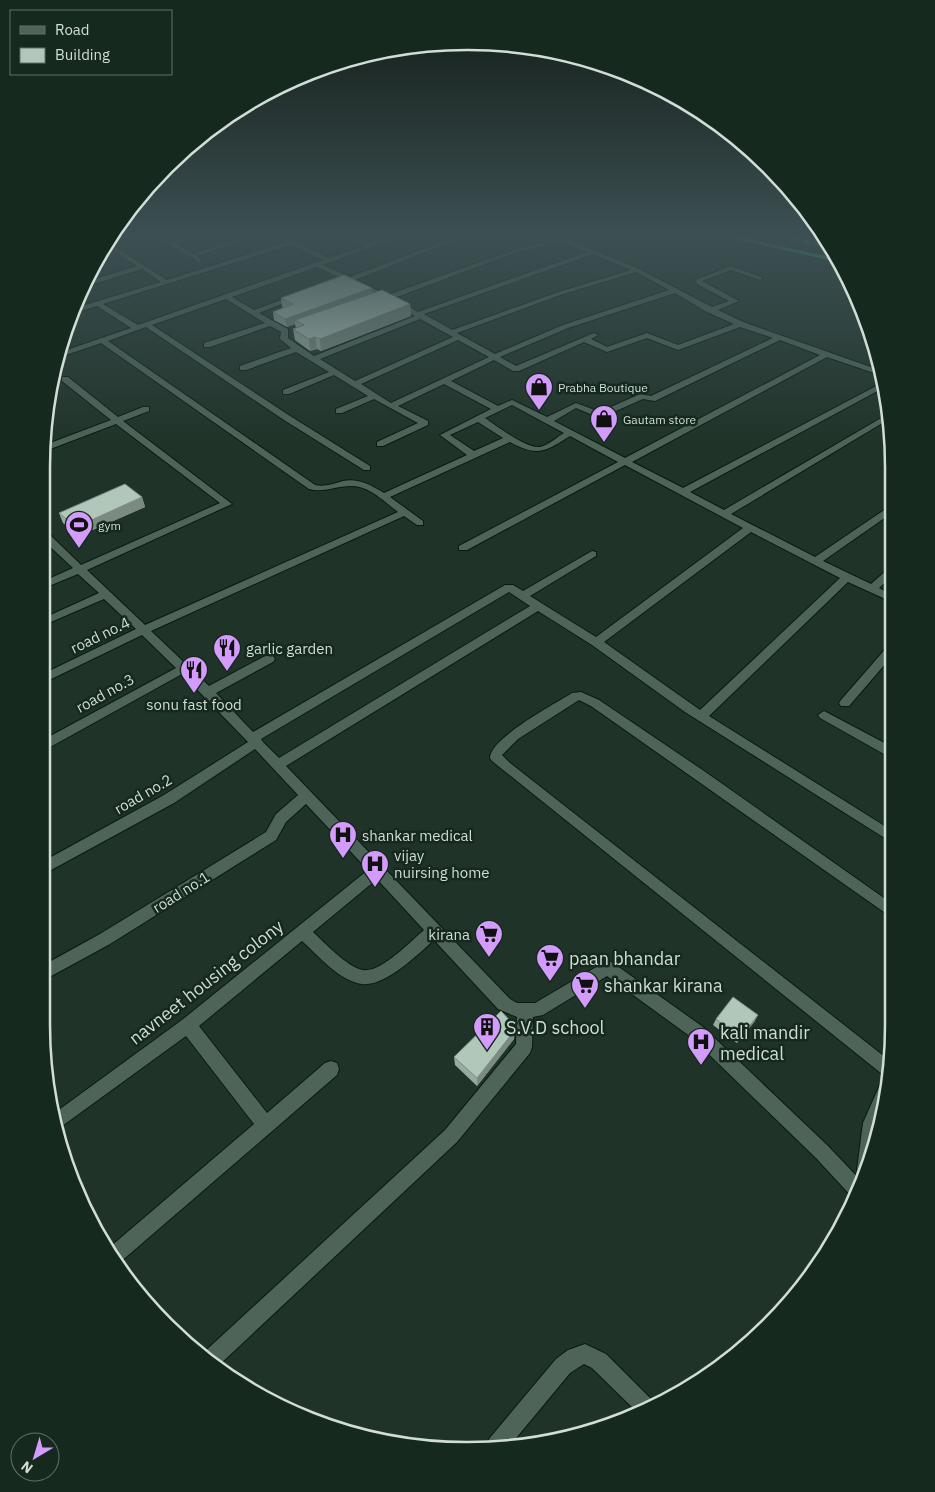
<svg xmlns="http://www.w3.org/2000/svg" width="935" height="1492" font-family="'IBM Plex Sans',sans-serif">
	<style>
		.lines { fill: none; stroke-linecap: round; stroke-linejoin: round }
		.minor-casing { stroke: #081a11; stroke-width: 2 }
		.highway-casing { stroke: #081a11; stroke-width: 1 }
		.minor { fill: #4f6458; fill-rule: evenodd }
		.highway { fill: #45cd90; fill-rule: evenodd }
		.rail-casing { stroke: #becbc4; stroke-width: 3 }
		.rail { stroke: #16291f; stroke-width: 2; stroke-dasharray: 6; stroke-linecap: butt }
		.wall { fill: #98aba0 }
		.shaded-wall { fill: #7c8b82 }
		.building { fill: #b1c7ba; stroke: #7c8b82 }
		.labels { text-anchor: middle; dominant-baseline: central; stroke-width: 5; stroke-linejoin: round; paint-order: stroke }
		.far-poi-label { font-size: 12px; fill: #d1ddd6; stroke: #16291f; text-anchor: start }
		.street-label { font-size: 15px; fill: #d1ddd6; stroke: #16291f }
		.poi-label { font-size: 15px; fill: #d1ddd6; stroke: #16291f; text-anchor: start }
		.near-poi-label { font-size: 18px; fill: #d1ddd6; stroke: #16291f; text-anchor: start }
		.near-street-label { font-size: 18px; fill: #d1ddd6; stroke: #16291f }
		.rim { fill: none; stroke: #d1ddd6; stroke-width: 2.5 }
	</style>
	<rect width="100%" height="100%" fill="#203328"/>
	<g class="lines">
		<defs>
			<path id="minor" d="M 157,237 L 165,237 L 172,242 L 186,237 L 196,237 L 177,244 L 193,254 L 244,237 L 254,237 L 197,256 L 202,260 L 199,262 Z
				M 284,237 L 329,258 L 366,246 L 348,237 L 357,237 L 371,243 L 389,237 L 399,237 L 323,265 L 350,277 L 455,237 L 464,237 L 355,280 L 388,295 L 511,251 L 555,239 L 554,237 L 568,237 L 567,239 L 639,269 L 712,307 L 729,301 L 697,284 L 696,280 L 731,266 L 763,278 L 760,280 L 731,270 L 702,281 L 739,301 L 718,310 L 743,322 L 879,370 L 880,375 L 827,357 L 632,462 L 683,488 L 882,383 L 883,388 L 690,492 L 724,510 L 888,414 L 889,419 L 731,514 L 815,557 L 893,504 L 893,512 L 823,561 L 871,584 L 888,569 L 892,568 L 892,576 L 879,588 L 892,595 L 892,602 L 848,582 L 709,716 L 891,830 L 891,842 L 685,712 L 592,645 L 538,611 L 286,766 L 510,999 L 517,1003 L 535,1003 L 603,963 L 608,961 L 613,963 L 703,1027 L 828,1146 L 863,1183 L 855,1199 L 853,1198 L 816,1158 L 691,1037 L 607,976 L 543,1015 L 533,1017 L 532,1047 L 530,1053 L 457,1142 L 217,1367 L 208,1363 L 201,1355 L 445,1130 L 516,1044 L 517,1017 L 498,1009 L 434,940 C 417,955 385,987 362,984 C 339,981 318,955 302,941 L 199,1026 L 267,1113 L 325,1063 L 331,1061 L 337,1063 L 339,1069 L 337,1075 L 118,1264 L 110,1247 L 254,1124 L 186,1036 L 58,1129 L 56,1112 L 182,1020 L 368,870 L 306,804 L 286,822 L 276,840 L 110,944 L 42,981 L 42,966 L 100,934 L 266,832 L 276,814 L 298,795 L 255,749 L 174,803 L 42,875 L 42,862 L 164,795 L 248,742 L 182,674 L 43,751 L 43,740 L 176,668 L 142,635 L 43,683 L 43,674 L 136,629 L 104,599 L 44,625 L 44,618 L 99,593 L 78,574 L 44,588 L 44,581 L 73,568 L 44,541 L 44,532 L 48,533 L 81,565 L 220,503 L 116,424 L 45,451 L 45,445 L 111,420 L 62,381 L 62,377 L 68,377 L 118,417 L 143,407 L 149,407 L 149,411 L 123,421 L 232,504 L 87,570 L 145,625 L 398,512 C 385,502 368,485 351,486 C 335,486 325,493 309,489 L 101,343 L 60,357 L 61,352 L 131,328 L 97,306 L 71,314 L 72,309 L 161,282 L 142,269 L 84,287 L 86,282 L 137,266 L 107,247 L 109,243 L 167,280 L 286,242 L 281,239 ZM 561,241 L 587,252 L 418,312 L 394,298 L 515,253 ZM 291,245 L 323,260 L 138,325 L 103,304 ZM 593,254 L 631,270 L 559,292 L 452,330 L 424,314 ZM 317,267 L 386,299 L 415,316 L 314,356 L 288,338 L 288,329 L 259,313 L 299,297 L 299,295 L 295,295 L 254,310 L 232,297 ZM 636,272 L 669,290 L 563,325 L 495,354 L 457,333 L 563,294 ZM 675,293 L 707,312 L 734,324 L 678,345 L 647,333 L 607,347 L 591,339 L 598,335 L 594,333 L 516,366 L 500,357 L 568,328 ZM 226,299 L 265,323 L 204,343 L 204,347 L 210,347 L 270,326 L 281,332 L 280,339 L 291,348 L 240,366 L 240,370 L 246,370 L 296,352 L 329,372 L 283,390 L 283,394 L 289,394 L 334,375 L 368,396 L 336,409 L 336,413 L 342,413 L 374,399 L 418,423 L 377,442 L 377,446 L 383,446 L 428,425 L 428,421 L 398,406 L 444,384 L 491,409 L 440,435 L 467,455 L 384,493 C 371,485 358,478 343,481 C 333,484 325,487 315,485 L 108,341 L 146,327 L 284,420 L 364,470 L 370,470 L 370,466 L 290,416 L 152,325 ZM 420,319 L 453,337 L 355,381 L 320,359 ZM 740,327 L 773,338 L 651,396 L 640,394 L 600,412 L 576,403 L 547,417 L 512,400 L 498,406 L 451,381 L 494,360 L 513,371 L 519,371 L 584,342 L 607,352 L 647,338 L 678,350 ZM 458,340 L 489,357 L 391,403 L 361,384 ZM 780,340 L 820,355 L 625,458 L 554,421 L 576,408 L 600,418 L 643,399 L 655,401 ZM 512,405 L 564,433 C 557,437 549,445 540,447 C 526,449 497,426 485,418 ZM 478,422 L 503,438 L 474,451 L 450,435 ZM 570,436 L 618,462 L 459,546 L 459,550 L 467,550 L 625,465 L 743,528 L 596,637 L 530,596 L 596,556 L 596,552 L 592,551 L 523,591 L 513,585 L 505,585 L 253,732 L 216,693 L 273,662 L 275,659 L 273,656 L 265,656 L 209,686 L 151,631 L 404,516 L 417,525 L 423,525 L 423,521 L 390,497 L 510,442 C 537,457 545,452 570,436 ZM 751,532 L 840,578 L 700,710 L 604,642 ZM 509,592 L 530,606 L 279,758 L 263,742 L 261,739 ZM 377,879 L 424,930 C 411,941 381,973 363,970 C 348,968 324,942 313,932 Z
				M 787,237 L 799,237 L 829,244 L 832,247 Z
				M 892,645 L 892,656 L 849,706 L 841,706 L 839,703 L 841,700 L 888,646 Z
				M 581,692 L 599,700 L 704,771 L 891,903 L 891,917 L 591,706 L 579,700 L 518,739 L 502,755 L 510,763 L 890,1061 L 890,1080 L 864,1177 L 860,1175 L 857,1169 L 863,1123 L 882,1080 L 887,1078 L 492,761 L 490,758 C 490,738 555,704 572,693 Z
				M 824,711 L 892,747 L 891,758 L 820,718 L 818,715 Z
				M 585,1344 L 606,1354 L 654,1402 L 636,1411 L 592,1368 L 584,1364 L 570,1373 L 512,1443 L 486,1448 L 489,1439 L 556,1359 L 568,1350 Z"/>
			<path id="highway" d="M 726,237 L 741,237 L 839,259 L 841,263 Z"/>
		</defs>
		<use href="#minor" class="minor-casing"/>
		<use href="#highway" class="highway-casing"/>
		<use href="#minor" class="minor"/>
		<use href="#highway" class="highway"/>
		<defs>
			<path id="rail" d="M 786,237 L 831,247"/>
		</defs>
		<use href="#rail" class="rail-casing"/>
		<use href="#rail" class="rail"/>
	</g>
	<path class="wall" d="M 372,288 L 373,293 L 410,304 L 411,316 L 321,351 L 317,349 L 310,351 L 295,340 L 293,329 L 296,328 L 295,324 L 287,327 L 274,320 L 273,312 L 284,308 L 282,307 L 281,298 Z
		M 142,497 L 145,507 L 79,536 L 63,523 L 59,513 Z
		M 716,1019 L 755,1021 L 737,1043 L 713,1025 Z
		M 514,1039 L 477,1086 L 455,1065 L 454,1057 Z"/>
	<path class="shaded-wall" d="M 372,288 L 373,296 L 295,320 L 295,324 L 287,327 L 285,319 Z
		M 410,304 L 411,316 L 321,351 L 320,339 Z
		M 315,337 L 317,349 L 310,351 L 309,339 Z
		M 142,497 L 145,507 L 79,536 L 76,527 Z
		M 758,1015 L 755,1021 L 737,1043 L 740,1038 Z
		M 515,1030 L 514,1039 L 477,1086 L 477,1078 Z"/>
	<path class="building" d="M 344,275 L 372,288 L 285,319 L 273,312 L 293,304 L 281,298 Z
		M 382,290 L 410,304 L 320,339 L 315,337 L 309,339 L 293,329 L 304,325 L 295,320 Z
		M 125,484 L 142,497 L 76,527 L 59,513 Z
		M 733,997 L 758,1015 L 740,1038 L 716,1019 Z
		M 501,1011 L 515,1026 L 515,1030 L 477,1078 L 454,1057 Z"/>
	<linearGradient id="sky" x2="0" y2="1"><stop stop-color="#121c16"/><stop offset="0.53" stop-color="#3c5053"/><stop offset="1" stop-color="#3c5053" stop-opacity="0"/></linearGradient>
	<rect width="935" height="446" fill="url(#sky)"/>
	<defs>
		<symbol id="shop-pin" viewBox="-11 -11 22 30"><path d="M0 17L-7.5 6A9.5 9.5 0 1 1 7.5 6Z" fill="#d39cfc" stroke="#16291f"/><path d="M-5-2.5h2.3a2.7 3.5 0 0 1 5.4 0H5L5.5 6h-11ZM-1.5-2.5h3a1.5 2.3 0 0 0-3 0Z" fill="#111"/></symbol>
		<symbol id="stadium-pin" viewBox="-11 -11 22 30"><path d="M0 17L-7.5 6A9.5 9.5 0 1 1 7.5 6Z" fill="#d39cfc" stroke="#16291f"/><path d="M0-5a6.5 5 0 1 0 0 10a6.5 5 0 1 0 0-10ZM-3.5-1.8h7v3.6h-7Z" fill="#111"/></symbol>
		<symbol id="restaurant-pin" viewBox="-11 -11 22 30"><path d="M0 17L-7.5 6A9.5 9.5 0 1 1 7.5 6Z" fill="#d39cfc" stroke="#16291f"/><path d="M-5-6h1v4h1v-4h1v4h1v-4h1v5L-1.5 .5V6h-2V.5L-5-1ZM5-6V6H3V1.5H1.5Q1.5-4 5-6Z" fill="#111"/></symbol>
		<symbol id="hospital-pin" viewBox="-11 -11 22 30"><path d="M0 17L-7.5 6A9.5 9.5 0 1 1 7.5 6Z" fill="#d39cfc" stroke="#16291f"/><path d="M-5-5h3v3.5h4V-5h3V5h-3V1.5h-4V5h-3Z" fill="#111"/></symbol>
		<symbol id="supermarket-pin" viewBox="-11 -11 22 30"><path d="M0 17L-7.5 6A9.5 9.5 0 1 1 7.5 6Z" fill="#d39cfc" stroke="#16291f"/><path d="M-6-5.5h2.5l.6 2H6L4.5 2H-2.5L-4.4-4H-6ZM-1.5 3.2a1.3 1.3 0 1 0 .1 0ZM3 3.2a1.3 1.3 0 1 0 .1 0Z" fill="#111"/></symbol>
		<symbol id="building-pin" viewBox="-11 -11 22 30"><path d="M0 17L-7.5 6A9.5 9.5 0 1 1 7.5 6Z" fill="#d39cfc" stroke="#16291f"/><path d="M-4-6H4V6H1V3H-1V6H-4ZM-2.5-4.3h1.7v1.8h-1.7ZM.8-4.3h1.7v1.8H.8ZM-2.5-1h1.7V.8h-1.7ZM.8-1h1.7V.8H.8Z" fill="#111"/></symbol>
	</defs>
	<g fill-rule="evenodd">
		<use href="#shop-pin" x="523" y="371" width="32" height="43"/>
		<use href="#shop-pin" x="588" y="403" width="32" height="43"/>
		<use href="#stadium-pin" x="63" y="509" width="32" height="43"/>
		<use href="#restaurant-pin" x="211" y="632" width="32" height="43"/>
		<use href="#restaurant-pin" x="178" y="654" width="32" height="43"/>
		<use href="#hospital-pin" x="327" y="819" width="32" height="43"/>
		<use href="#hospital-pin" x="359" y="848" width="32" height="43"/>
		<use href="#supermarket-pin" x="473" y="918" width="32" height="43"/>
		<use href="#supermarket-pin" x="534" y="942" width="32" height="43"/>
		<use href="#supermarket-pin" x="569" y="969" width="32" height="43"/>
		<use href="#building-pin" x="471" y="1011" width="32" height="43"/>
		<use href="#hospital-pin" x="685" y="1026" width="32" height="43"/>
	</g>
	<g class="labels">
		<g class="far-poi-label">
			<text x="558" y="387">Prabha Boutique</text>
			<text x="623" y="419">Gautam store</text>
			<text x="98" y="525">gym</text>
		</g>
		<g class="street-label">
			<text transform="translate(100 635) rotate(-26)">road no.4</text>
			<text transform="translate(105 693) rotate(-29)">road no.3</text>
			<text transform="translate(143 794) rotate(-30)">road no.2</text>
			<text transform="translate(181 892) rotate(-32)">road no.1</text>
		</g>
		<g class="poi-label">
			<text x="246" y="648">garlic garden</text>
			<text x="194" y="704" text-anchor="middle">sonu fast food</text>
			<text x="362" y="835">shankar medical</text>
			<text x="394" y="855">vijay<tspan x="394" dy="17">nuirsing home</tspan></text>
			<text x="470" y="934" text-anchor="end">kirana</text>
		</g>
		<g class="near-poi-label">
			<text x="569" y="958">paan bhandar</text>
			<text x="604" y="985">shankar kirana</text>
			<text x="506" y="1027">S.V.D school</text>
			<text x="720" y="1032">kali mandir<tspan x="720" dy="21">medical</tspan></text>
		</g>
		<g class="near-street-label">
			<text transform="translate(206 982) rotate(-38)">navneet housing colony</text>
		</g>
	</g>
	<path d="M0 0H935V1492H0ZM467 50H468A417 417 0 0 1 885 467V1025A417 417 0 0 1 468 1442H467A417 417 0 0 1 50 1025V467A417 417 0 0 1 467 50Z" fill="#16291f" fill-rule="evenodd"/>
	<path class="rim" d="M467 50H468A417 417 0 0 1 885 467V1025A417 417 0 0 1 468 1442H467A417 417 0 0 1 50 1025V467A417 417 0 0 1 467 50Z"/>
	<rect x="10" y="10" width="162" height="65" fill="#16291f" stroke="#617168"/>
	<rect x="20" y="26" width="25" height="8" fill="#4f6458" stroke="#617168"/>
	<text x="55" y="35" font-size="15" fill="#d1ddd6">Road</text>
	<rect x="20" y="48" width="25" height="15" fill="#b1c7ba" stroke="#617168"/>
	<text x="55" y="60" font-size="15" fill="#d1ddd6">Building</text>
	<g transform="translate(35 1457) rotate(218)"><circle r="24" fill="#16291f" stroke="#617168"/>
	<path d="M0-4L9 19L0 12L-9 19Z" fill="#d39cfc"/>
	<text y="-8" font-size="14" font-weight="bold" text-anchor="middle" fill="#d1ddd6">N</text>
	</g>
</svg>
